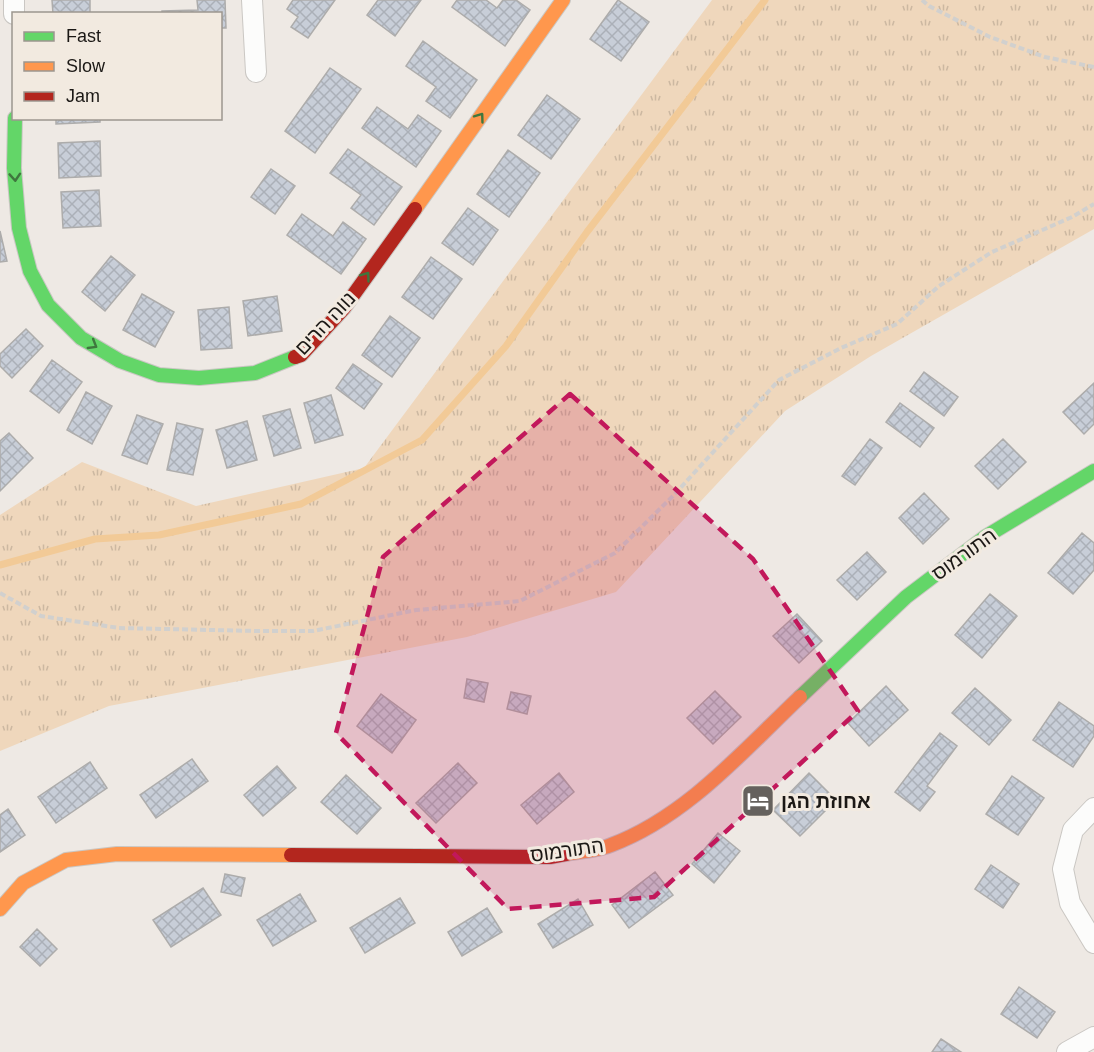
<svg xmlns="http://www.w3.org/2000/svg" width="1094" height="1052" font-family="Helvetica,'Noto Sans Hebrew',sans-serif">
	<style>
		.grass { fill: url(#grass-tufts) }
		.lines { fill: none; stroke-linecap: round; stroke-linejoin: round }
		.stream { stroke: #f2ca97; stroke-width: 7 }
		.building { fill: url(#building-cross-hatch); stroke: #adacab; stroke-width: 1.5 }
		.street-casing { stroke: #cac7c3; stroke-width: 22 }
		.fast-casing { stroke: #cac7c3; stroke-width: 16 }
		.slow-casing { stroke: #cac7c3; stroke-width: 16 }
		.jam-casing { stroke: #cac7c3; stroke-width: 16 }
		.path { stroke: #d1d0ce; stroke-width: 4; stroke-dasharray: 6 3; stroke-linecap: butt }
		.street { stroke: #fcfcfb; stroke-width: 20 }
		.fast { stroke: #63d668; stroke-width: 14 }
		.slow { stroke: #ff974d; stroke-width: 14 }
		.jam { stroke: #b3261e; stroke-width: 14 }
		.oneway { stroke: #3f773e }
		.marked { fill: #c2185b; fill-opacity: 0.2; stroke: #c2185b; stroke-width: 4.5; stroke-dasharray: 12 8; stroke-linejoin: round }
		.labels { text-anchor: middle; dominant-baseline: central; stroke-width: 6; stroke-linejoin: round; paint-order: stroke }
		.street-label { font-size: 20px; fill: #1b1815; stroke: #f2eae0 }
		.poi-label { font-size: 20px; font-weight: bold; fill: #1b1815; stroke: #f2eae0; text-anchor: start }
	</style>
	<defs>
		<pattern id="grass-tufts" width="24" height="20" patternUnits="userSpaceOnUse" patternTransform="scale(1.5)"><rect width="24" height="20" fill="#efd7bc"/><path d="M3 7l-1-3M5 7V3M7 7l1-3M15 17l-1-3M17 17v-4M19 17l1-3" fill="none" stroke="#ccb8a1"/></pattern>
		<pattern id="building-cross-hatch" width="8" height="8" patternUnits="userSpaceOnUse" patternTransform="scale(1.5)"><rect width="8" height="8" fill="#c8ced8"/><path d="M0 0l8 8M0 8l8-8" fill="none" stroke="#abb0b8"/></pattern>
	</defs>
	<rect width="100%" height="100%" fill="#eee9e4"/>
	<path class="grass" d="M 712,0 L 1094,0 L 1094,229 L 871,356 L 785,411 L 616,592 L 467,637 L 109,706 L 0,751 L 0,515 L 82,462 L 196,506 L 364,468 Z"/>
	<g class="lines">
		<path class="stream" d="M 0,565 L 95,539 L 159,535 L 301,504 L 422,440 L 506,346 L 587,232 L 765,0"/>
	</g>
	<path class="building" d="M 52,0 L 90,0 L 90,13 L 53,14 Z
		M 197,0 L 225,0 L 226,28 L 220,28 L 220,14 L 162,14 L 162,11 L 198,10 Z
		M 293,0 L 335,0 L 308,38 L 291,27 L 298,17 L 287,9 Z
		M 378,0 L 421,0 L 395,36 L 367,15 Z
		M 457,0 L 486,0 L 497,8 L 503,0 L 516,0 L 530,10 L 505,46 L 452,7 Z
		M 618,0 L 649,22 L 621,61 L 590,39 Z
		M 423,41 L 477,80 L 450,118 L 426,101 L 436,87 L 406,66 Z
		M 330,68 L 361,89 L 315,153 L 285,131 Z
		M 547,95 L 580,119 L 551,159 L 518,135 Z
		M 377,107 L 408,129 L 418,115 L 441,131 L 416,167 L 362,128 Z
		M 56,118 L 100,118 L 100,122 L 56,124 Z
		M 100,141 L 101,176 L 59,178 L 58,143 Z
		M 348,149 L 402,187 L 374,225 L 351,208 L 361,195 L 330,173 Z
		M 508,150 L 540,173 L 509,217 L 477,194 Z
		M 271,169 L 295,186 L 275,214 L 251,197 Z
		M 99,190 L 101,226 L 63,228 L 61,192 Z
		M 468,208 L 498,230 L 473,265 L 442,243 Z
		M 302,214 L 333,236 L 343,222 L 366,239 L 341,274 L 287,235 Z
		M 0,231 L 7,261 L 0,262 Z
		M 111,256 L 135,275 L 105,311 L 82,292 Z
		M 431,257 L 462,279 L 433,319 L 402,297 Z
		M 142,294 L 174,312 L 155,347 L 123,330 Z
		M 277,296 L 282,331 L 248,336 L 243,301 Z
		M 229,307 L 232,348 L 201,350 L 198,310 Z
		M 390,316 L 420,338 L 392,377 L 362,355 Z
		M 26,329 L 43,346 L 12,378 L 0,366 L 0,354 Z
		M 52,360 L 82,382 L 59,413 L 30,391 Z
		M 353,364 L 382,384 L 364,409 L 336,388 Z
		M 924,372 L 958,397 L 944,416 L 910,391 Z
		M 1094,383 L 1094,424 L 1084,434 L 1063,412 Z
		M 86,392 L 112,406 L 92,444 L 67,430 Z
		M 331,395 L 343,435 L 315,443 L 304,403 Z
		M 900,403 L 934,428 L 920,447 L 886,422 Z
		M 290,409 L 301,448 L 274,456 L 263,416 Z
		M 137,415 L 163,424 L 147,464 L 122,455 Z
		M 247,421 L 257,460 L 227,468 L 216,430 Z
		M 177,423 L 203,429 L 193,475 L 167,470 Z
		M 9,433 L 33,458 L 0,491 L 0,441 Z
		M 870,439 L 882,448 L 855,485 L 842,476 Z
		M 1003,439 L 1026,462 L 998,489 L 975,466 Z
		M 924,493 L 949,519 L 923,544 L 899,518 Z
		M 1082,533 L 1094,543 L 1094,570 L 1073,594 L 1048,573 Z
		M 867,552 L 886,572 L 857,600 L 837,580 Z
		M 990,594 L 1017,616 L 982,658 L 955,635 Z
		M 797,614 L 822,641 L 799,663 L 773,636 Z
		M 467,679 L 488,683 L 484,702 L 464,698 Z
		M 886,686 L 908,710 L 869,746 L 848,723 Z
		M 975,688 L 1011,720 L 989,745 L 952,713 Z
		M 715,691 L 741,717 L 713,744 L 687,718 Z
		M 511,692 L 531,696 L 527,714 L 507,709 Z
		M 381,694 L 416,720 L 392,753 L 357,726 Z
		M 1059,702 L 1094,726 L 1094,736 L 1073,767 L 1033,740 Z
		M 940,733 L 957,746 L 927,786 L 935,792 L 920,811 L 895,792 Z
		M 192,759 L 208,781 L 156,818 L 140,795 Z
		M 90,762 L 107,788 L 56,823 L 38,797 Z
		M 458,763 L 477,783 L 436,823 L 416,803 Z
		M 277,766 L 296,788 L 263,816 L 244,795 Z
		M 559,773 L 574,792 L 537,824 L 521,805 Z
		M 809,773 L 836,800 L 800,836 L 773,810 Z
		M 346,775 L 381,808 L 357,834 L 321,802 Z
		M 1012,776 L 1044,798 L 1018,835 L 986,814 Z
		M 8,809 L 25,835 L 0,852 L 0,815 Z
		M 718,833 L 740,851 L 714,883 L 692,864 Z
		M 991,865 L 1019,884 L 1003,908 L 975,889 Z
		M 655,872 L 673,895 L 629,928 L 612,905 Z
		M 225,874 L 245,878 L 241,896 L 221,892 Z
		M 203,888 L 221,915 L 171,947 L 153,920 Z
		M 300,894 L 316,921 L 273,946 L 257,920 Z
		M 400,898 L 415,923 L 365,953 L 350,928 Z
		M 578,899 L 593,925 L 553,948 L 538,924 Z
		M 487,908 L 502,932 L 462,956 L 448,932 Z
		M 37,929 L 57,949 L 40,966 L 20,947 Z
		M 1019,987 L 1055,1012 L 1037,1038 L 1001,1014 Z
		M 941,1039 L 961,1052 L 932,1052 Z"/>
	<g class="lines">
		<defs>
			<path id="street" d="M 14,0 L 14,14
				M 252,0 L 256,72
				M 1094,808 L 1073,830 L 1063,869 L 1070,903 L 1094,943
				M 1067,1052 L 1094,1037"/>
			<path id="fast" d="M 15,118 L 14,168 L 19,228 L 30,271 L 48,305 L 81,338 L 120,361 L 159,375 L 199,378 L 255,373 L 295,357
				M 800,697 L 906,597 L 985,537 L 1094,471"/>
			<path id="slow" d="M 415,209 L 563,0
				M 566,854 C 581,851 598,851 611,845 C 686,817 743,751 800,697
				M 0,909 L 23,883 L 66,860 L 117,854 L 291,855"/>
			<path id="jam" d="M 295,357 L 301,355 L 344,308 L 415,209
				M 291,855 L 550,857 L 566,854"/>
		</defs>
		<use href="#street" class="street-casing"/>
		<use href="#fast" class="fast-casing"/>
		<use href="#slow" class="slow-casing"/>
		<use href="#jam" class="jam-casing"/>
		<path class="path" d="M 922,0 L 929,6 L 990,37 L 1045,57 L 1094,67
			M 0,593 L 41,616 L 119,628 L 257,631 L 313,631 L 416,610 L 520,601 L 615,553 L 673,496 L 779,380 L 841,348 L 897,324 L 939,286 L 992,252 L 1072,217 L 1094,204"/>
		<use href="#street" class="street"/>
		<use href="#fast" class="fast"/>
		<use href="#slow" class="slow"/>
		<use href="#jam" class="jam"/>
	</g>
	<defs><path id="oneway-chevron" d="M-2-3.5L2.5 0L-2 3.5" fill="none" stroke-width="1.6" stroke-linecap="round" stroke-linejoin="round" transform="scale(1.5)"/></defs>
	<g class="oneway">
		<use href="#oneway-chevron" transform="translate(480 117) rotate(-54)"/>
		<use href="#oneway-chevron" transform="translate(15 177) rotate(86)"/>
		<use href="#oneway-chevron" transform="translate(366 276) rotate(-54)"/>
		<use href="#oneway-chevron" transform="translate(93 345) rotate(31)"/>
	</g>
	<path class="marked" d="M 570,394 L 753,559 L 858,711 L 654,897 L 508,909 L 336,733 L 383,557 Z"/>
	<defs>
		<symbol id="hotel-square" viewBox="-11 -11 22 22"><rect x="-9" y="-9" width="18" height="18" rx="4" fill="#65615d" stroke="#f2eae0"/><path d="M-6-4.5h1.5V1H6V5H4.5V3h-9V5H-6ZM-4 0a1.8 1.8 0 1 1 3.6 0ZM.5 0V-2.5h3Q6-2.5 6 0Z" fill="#fff"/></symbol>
	</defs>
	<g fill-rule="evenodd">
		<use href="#hotel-square" x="739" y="782" width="38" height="38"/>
	</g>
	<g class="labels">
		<g class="street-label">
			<text transform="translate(325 323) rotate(-47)">נווה הרים</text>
			<text transform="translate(964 554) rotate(-36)">התורמוס</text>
			<text transform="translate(567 850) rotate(-8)">התורמוס</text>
		</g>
		<g class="poi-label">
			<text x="781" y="801">אחוזת הגן</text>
		</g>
	</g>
	<rect x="12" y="12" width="210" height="108" fill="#f2eae0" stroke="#9c968f" stroke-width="1.5"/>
	<rect x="24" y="32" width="30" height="9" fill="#63d668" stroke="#9c968f" stroke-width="1.5"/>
	<text x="66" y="42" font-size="18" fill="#1b1815">Fast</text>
	<rect x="24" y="62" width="30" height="9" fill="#ff974d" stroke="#9c968f" stroke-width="1.5"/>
	<text x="66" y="72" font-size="18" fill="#1b1815">Slow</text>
	<rect x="24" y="92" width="30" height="9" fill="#b3261e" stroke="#9c968f" stroke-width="1.5"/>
	<text x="66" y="102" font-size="18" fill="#1b1815">Jam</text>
</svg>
